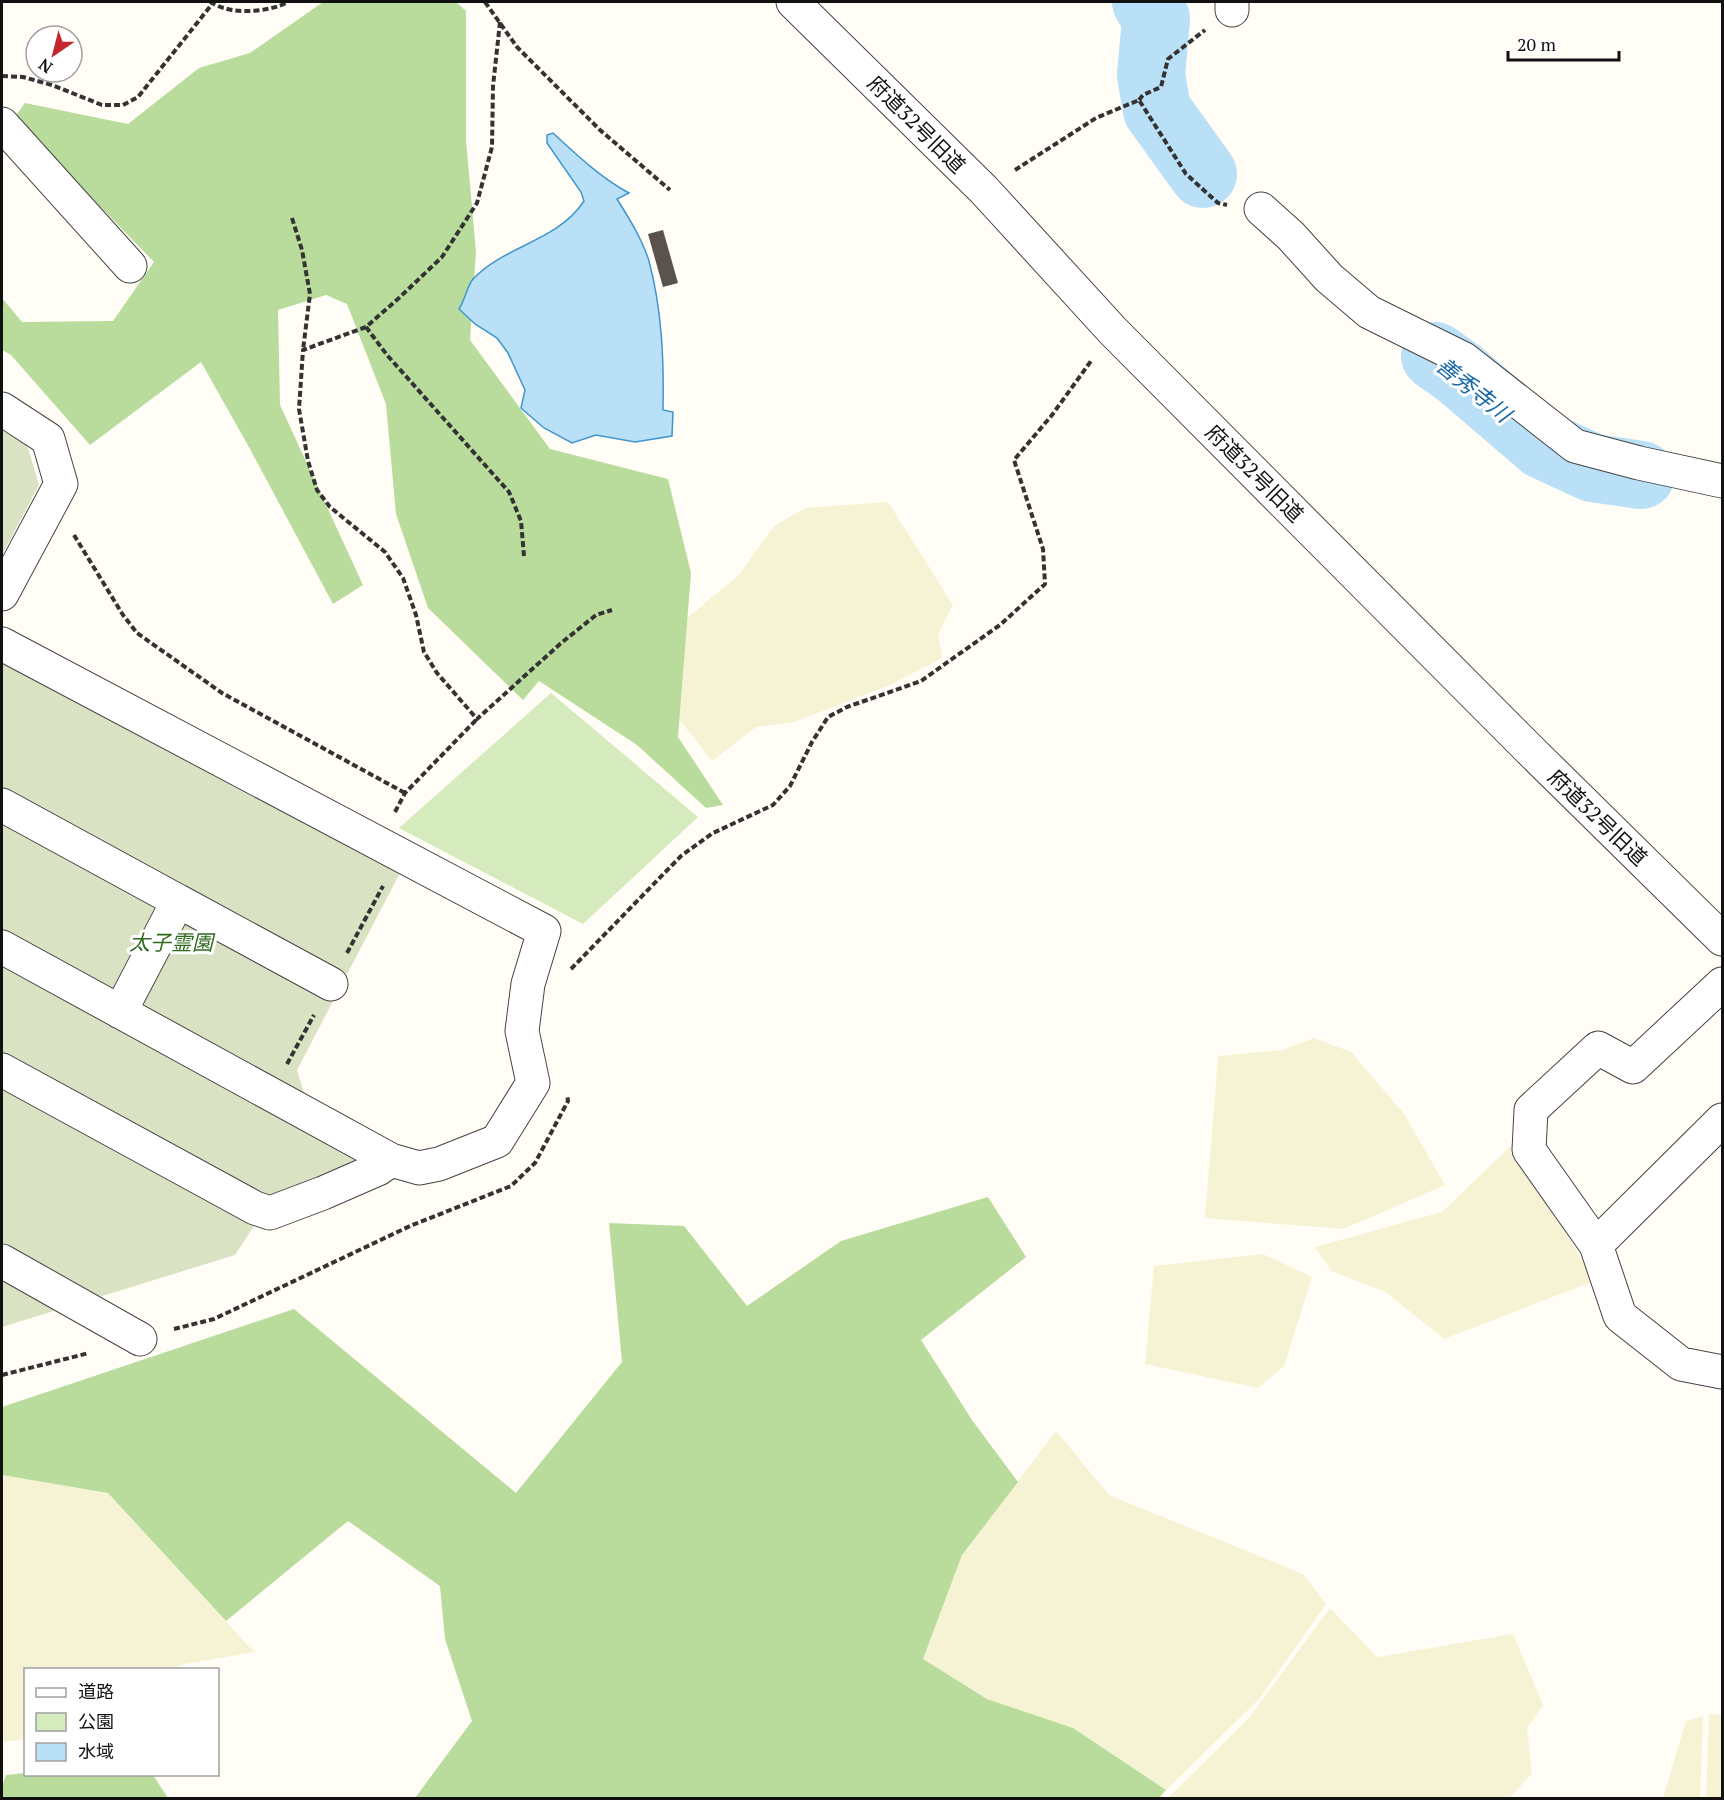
<svg xmlns="http://www.w3.org/2000/svg" width="1724" height="1800" font-family="'PT Serif','Noto Sans JP',serif">
	<style>
		.farmland { fill: #f6f3d4 }
		.green { fill: #d5ebbd }
		.forest { fill: #b9dc9c }
		.cemetery { fill: #d9e3c4 }
		.water { fill: #b9e0f7; stroke: #3f96cf; stroke-width: 1.5 }
		.lines { fill: none; stroke-linecap: round; stroke-linejoin: round }
		.river { stroke: #b9e0f7; stroke-width: 68 }
		.building { fill: #5a524d }
		.minor-casing { stroke: #444; stroke-width: 35 }
		.path { stroke: #333; stroke-width: 4; stroke-dasharray: 6 3; stroke-linecap: butt }
		.minor { stroke: #fff; stroke-width: 33 }
		.labels { text-anchor: middle; dominant-baseline: central; stroke-width: 6; stroke-linejoin: round; paint-order: stroke }
		.street-label { font-size: 21px; fill: #111; stroke: #fff }
		.park-label { font-size: 21px; font-style: italic; fill: #2f6b1f; stroke: #fff }
		.water-label { font-size: 22px; font-style: italic; fill: #1768a6; stroke: #fff }
	</style>
	<rect width="100%" height="100%" fill="#fffdf5"/>
	<path class="farmland" d="M 888,502 L 953,605 L 938,634 L 942,658 L 890,685 L 794,722 L 756,727 L 712,761 L 634,662 L 739,575 L 774,526 L 805,508 Z
		M 1314,1038 L 1351,1052 L 1404,1114 L 1445,1185 L 1343,1229 L 1205,1218 L 1218,1056 L 1283,1050 Z
		M 1513,1144 L 1594,1281 L 1444,1339 L 1386,1292 L 1331,1271 L 1315,1247 L 1442,1212 Z
		M 1263,1254 L 1312,1277 L 1284,1366 L 1258,1388 L 1145,1364 L 1154,1266 Z
		M 1056,1431 L 1109,1495 L 1303,1574 L 1326,1604 L 1259,1699 L 1166,1790 L 1073,1728 L 987,1699 L 922,1659 L 962,1555 Z
		M 2,1475 L 108,1493 L 254,1652 L 180,1665 L 174,1669 L 26,1670 L 25,1739 L 2,1742 Z
		M 1330,1608 L 1377,1657 L 1513,1634 L 1543,1705 L 1527,1728 L 1532,1773 L 1510,1798 L 1168,1798 L 1249,1718 Z
		M 1709,1714 L 1722,1715 L 1722,1798 L 1706,1798 Z
		M 1703,1716 L 1700,1798 L 1663,1798 L 1686,1721 Z"/>
	<path class="green" d="M 551,693 L 698,817 L 583,924 L 399,828 Z"/>
	<path class="forest" d="M 323,2 L 456,2 L 466,11 L 466,140 L 476,252 L 470,340 L 550,449 L 668,479 L 691,573 L 678,737 L 723,805 L 706,808 L 637,745 L 539,681 L 523,700 L 428,608 L 396,514 L 386,404 L 347,304 L 326,295 L 278,310 L 280,405 L 363,585 L 333,604 L 250,449 L 201,362 L 90,445 L 11,355 L 2,350 L 2,298 L 22,322 L 113,321 L 154,262 L 14,118 L 25,103 L 128,124 L 199,68 L 250,53 Z
		M 988,1197 L 1026,1257 L 921,1340 L 972,1420 L 1018,1482 L 962,1555 L 923,1659 L 987,1699 L 1073,1728 L 1166,1790 L 1159,1798 L 415,1798 L 472,1721 L 445,1639 L 440,1586 L 348,1521 L 226,1621 L 108,1493 L 2,1475 L 2,1407 L 294,1309 L 516,1493 L 622,1362 L 609,1223 L 684,1226 L 747,1306 L 841,1241 Z
		M 25,1773 L 153,1775 L 168,1798 L 2,1798 L 2,1786 L 6,1775 Z"/>
	<path class="cemetery" d="M 2,421 L 25,438 L 39,485 L 2,555 Z
		M 2,660 L 401,871 L 297,1070 L 305,1096 L 408,1152 L 389,1183 L 265,1230 L 254,1226 L 235,1255 L 2,1327 Z"/>
	<path class="water" d="M 553,133 C 577,155 601,178 629,193 L 617,199 C 629,218 642,239 649,261 C 662,310 664,360 663,410 L 673,412 L 672,436 L 635,442 L 596,435 L 572,443 L 544,428 L 521,408 L 525,390 L 508,353 L 497,338 L 475,324 L 459,309 C 465,300 467,286 473,279 C 505,245 557,242 584,201 L 581,192 L 547,143 L 547,135 Z"/>
	<g class="lines">
		<path class="river" d="M 1146,2 L 1156,19 L 1151,75 L 1157,110 L 1203,174
			M 1435,356 L 1459,373 L 1543,445 L 1593,468 L 1641,475"/>
	</g>
	<path class="building" d="M 663,230 L 678,283 L 663,287 L 648,234 Z"/>
	<g class="lines">
		<defs>
			<path id="minor" d="M 793,2 L 984,190 L 1113,331 L 1529,749 L 1722,939
				M 1232,2 L 1232,10
				M 2,124 L 130,266
				M 1261,209 L 1291,236 L 1329,278 L 1369,312 L 1464,359 L 1575,446 L 1639,463 L 1722,481
				M 2,409 L 48,439 L 61,484 L 2,594
				M 2,644 L 544,931 L 528,984 L 522,1031 L 533,1083 L 497,1141 L 439,1164 L 419,1168 L 391,1160 L 2,947
				M 2,805 L 178,901 L 120,1012
				M 178,901 L 331,984
				M 1722,984 L 1633,1067 L 1598,1048 L 1531,1110 L 1529,1150 L 1596,1245 L 1620,1316 L 1681,1364 L 1722,1372
				M 2,1070 L 255,1208 L 270,1213 L 323,1193 L 378,1169 L 391,1160
				M 1596,1245 L 1722,1120
				M 2,1261 L 140,1339"/>
		</defs>
		<use href="#minor" class="minor-casing"/>
		<path class="path" d="M 210,2 C 214,4 219,7 224,8 C 241,14 272,11 288,2
			M 485,2 L 517,47 L 600,130 L 670,190
			M 500,22 L 493,86 L 492,147 L 477,203 L 442,257 L 399,298 L 366,327 L 303,350 L 299,409 L 308,461 L 317,490 L 330,507 L 385,552 L 403,578 L 416,615 L 424,652 L 437,673 L 477,719 L 560,644 L 596,615 L 612,610
			M 2,76 L 23,77 L 52,85 L 102,105 L 123,105 L 138,97 L 213,3
			M 1139,100 L 1143,95 L 1161,87 L 1168,59 L 1205,30
			M 1015,170 L 1096,118 L 1139,100 L 1186,174 L 1218,203 L 1227,205
			M 292,218 L 302,250 L 310,294 L 303,350
			M 366,327 L 387,355 L 509,492 L 521,521 L 524,556
			M 74,535 L 123,615 L 137,633 L 222,693 L 405,793
			M 395,812 L 405,793 L 477,719
			M 347,953 L 383,886
			M 571,969 L 681,856 L 713,833 L 773,805 L 790,786 L 812,742 L 828,717 L 847,707 L 921,681 L 1000,625 L 1045,584 L 1043,549 L 1014,460 L 1052,415 L 1091,361
			M 287,1064 L 314,1015
			M 174,1329 L 214,1319 L 410,1226 L 511,1186 L 535,1163 L 568,1101 L 567,1095
			M 2,1375 L 89,1353"/>
		<use href="#minor" class="minor"/>
	</g>
	<g class="labels">
		<g class="street-label">
			<text transform="translate(917 124) rotate(45)">府道32号旧道</text>
			<text transform="translate(1255 473) rotate(45)">府道32号旧道</text>
			<text transform="translate(1598 817) rotate(44)">府道32号旧道</text>
		</g>
		<g class="park-label">
			<text x="171" y="942">太子霊園</text>
		</g>
		<g class="water-label">
			<text transform="translate(1474 389) rotate(39)">善秀寺川</text>
		</g>
	</g>
	<rect width="1724" height="1800" fill="none" stroke="#111111" stroke-width="6"/>
	<rect x="24" y="1668" width="195" height="108" fill="#ffffff" stroke="#a0a0a0" stroke-width="1.5"/>
	<rect x="36" y="1688" width="30" height="9" fill="#ffffff" stroke="#a0a0a0" stroke-width="1.5"/>
	<text x="78" y="1698" font-size="18" fill="#111111">道路</text>
	<rect x="36" y="1713" width="30" height="18" fill="#d5ebbd" stroke="#a0a0a0" stroke-width="1.5"/>
	<text x="78" y="1728" font-size="18" fill="#111111">公園</text>
	<rect x="36" y="1743" width="30" height="18" fill="#b9e0f7" stroke="#a0a0a0" stroke-width="1.5"/>
	<text x="78" y="1758" font-size="18" fill="#111111">水域</text>
	<g transform="translate(54 54) rotate(215)"><circle r="28" fill="#ffffff" stroke="#a0a0a0" stroke-width="1.5"/>
	<path d="M0-4.5L10 22L0 15L-10 22Z" fill="#c4262e"/>
	<text y="-9" font-size="16" font-weight="bold" text-anchor="middle" fill="#111111">N</text>
	</g>
	<path d="M1508 51v9h111v-9" fill="none" stroke="#111111" stroke-width="3"/>
	<text x="1517" y="51" font-size="18" fill="#111111" stroke="#ffffff" stroke-width="4.5" paint-order="stroke">20 m</text>
</svg>
